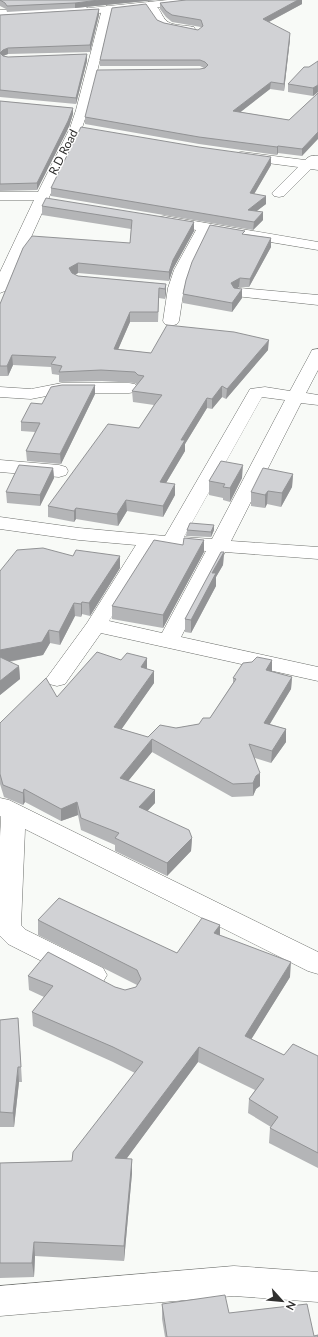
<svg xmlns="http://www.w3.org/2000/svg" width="318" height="1337" font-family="Lato,sans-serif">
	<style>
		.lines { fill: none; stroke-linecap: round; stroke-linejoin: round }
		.minor-casing { stroke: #6d6f6c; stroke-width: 1 }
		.major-casing { stroke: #6d6f6c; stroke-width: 1 }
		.minor { fill: #fff; fill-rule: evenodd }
		.major { fill: #fff; fill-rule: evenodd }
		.wall { fill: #b4b5b7 }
		.shaded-wall { fill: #929395 }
		.building { fill: #d1d2d5; stroke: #929395 }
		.labels { text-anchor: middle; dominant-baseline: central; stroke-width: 3; stroke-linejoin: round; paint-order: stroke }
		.far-street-label { font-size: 12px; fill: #30302f; stroke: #fff }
	</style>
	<rect width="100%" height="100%" fill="#f8faf7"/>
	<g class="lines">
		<defs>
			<path id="minor" d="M 149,2 C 161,5 161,18 168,22 C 175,26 186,25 194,27 L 195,29 L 190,32 L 164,28 L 158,25 L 152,14 L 144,5 Z
				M 107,6 L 112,9 L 88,110 L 82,128 L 61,171 L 8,288 L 5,291 L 0,293 L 0,272 L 34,200 L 0,200 L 0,192 L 38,192 L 70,128 L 76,110 L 102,9 Z
				M 242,152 L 305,160 C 309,156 312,155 318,156 L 318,170 L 311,169 L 284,196 L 279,197 L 274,196 L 272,193 L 298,167 L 237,159 L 235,156 L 237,153 Z
				M 165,216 L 318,242 L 318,250 L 210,232 L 190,270 L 184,288 L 179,321 L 177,324 L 171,326 L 165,324 L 163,321 L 168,288 L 174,270 L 196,230 L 160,223 L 158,220 L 160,217 Z
				M 240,288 L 318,295 L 318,305 L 235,296 L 232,293 L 235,290 Z
				M 318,349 L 318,370 L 306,393 L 318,395 L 318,405 L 301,403 L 231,541 L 318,547 L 318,559 L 225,552 L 181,637 L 318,667 L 318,681 L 101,633 L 65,684 L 57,686 L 49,684 L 46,679 L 87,623 L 136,545 L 79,540 L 0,529 L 0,517 L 79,528 L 165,536 L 250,389 L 265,387 L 290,391 L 310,354 L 312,350 ZM 262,397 L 285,400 L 212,539 L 184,537 ZM 155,547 L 206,551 L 162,633 L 109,621 Z
				M 62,383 L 129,383 L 135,384 L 138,388 L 135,392 L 129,393 L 62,393 L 31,399 L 0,397 L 0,387 L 31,389 Z
				M 0,460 L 59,465 L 66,467 L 68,471 L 66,475 L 59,477 L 0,472 Z
				M 0,798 L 9,800 L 318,952 L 318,974 L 308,971 L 25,829 L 21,925 L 26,930 L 103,968 L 107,975 L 103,982 L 93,985 L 83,982 L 8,944 L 0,936 L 0,837 L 1,817 L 0,816 Z
				M 234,1266 L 318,1272 L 318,1302 L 234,1296 L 0,1316 L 0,1286 Z"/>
			<path id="major" d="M 168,0 L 205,0 L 200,3 L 69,16 L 64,13 L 0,16 L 0,10 L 83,6 L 88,8 Z"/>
		</defs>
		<use href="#minor" class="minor-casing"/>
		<use href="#major" class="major-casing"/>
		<use href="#minor" class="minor"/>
		<use href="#major" class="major"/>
	</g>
	<path class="wall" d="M 0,0 L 156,0 L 75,8 L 7,12 L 6,9 L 0,6 Z
		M 186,0 L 302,0 L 302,4 L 269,22 L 290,39 L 284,91 L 270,89 L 240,112 L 289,120 L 318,93 L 302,156 L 278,153 L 277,155 L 199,144 L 85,124 L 85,117 L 200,69 L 204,68 L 200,66 L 100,66 L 100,60 L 157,20 L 164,23 L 198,30 L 202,28 L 201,27 L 172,22 L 166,17 L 160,9 L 160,3 Z
		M 99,9 L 99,15 L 90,52 L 8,54 L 3,56 L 8,57 L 87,54 L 87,61 L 76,104 L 0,97 L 0,15 Z
		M 318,61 L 318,92 L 313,96 L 288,92 L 288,84 Z
		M 0,101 L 73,108 L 73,114 L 69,127 L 37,190 L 0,191 Z
		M 271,165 L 254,194 L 266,204 L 256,211 L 263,220 L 253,230 L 51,196 L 51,188 Z
		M 42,206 L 194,222 L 194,231 L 173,269 L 169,281 L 78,273 L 75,275 L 78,276 L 166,284 L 166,293 L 165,299 L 159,298 L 158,322 L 130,322 L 118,349 L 151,353 L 268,350 L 226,399 L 222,397 L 212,409 L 207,408 L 185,444 L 185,451 L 166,483 L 175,495 L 163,517 L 127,511 L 118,526 L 76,519 L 74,522 L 48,517 L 48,506 L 139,428 L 154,405 L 133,402 L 132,391 L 137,385 L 135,383 L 102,381 L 59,382 L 59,375 L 52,374 L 51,367 L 13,365 L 8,376 L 0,376 L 0,304 L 23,248 L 130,243 L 131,229 L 42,215 Z
		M 245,234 L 271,238 L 271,247 L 249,287 L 239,287 L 236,289 L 242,298 L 232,312 L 183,303 L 183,294 Z
		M 95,394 L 61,464 L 27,461 L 26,451 L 35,432 L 21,431 L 21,422 L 42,404 Z
		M 53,468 L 54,478 L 40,506 L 7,503 L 6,492 Z
		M 293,474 L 292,487 L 281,507 L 267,504 L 265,508 L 251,506 L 251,492 Z
		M 242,478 L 230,502 L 223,500 L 223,498 L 209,495 L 209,481 Z
		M 214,525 L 214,530 L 211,537 L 186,536 L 187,530 Z
		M 204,552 L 163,628 L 112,619 L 112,606 Z
		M 224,552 L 223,565 L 216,577 L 216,586 L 191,633 L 185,632 L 185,619 Z
		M 73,556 L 120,568 L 90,616 L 82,614 L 81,617 L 75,616 L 60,645 L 50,643 L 43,655 L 9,662 L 19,666 L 20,679 L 0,695 L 0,571 Z
		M 147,658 L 147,669 L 154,671 L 154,683 L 121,729 L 148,737 L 176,728 L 199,724 L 210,718 L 233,683 L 233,678 L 272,660 L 272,672 L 292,677 L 291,689 L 270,724 L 286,729 L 286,742 L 271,763 L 255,758 L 260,786 L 256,789 L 253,796 L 232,797 L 152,752 L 128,781 L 155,790 L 155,803 L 147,811 L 192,838 L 191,851 L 167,876 L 115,851 L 115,845 L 81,830 L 78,815 L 61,821 L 25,802 L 23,805 L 4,797 L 0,784 L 0,723 L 57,697 L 121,660 Z
		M 38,920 L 177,953 L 220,925 L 220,936 L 290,977 L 251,1039 L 284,1055 L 318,1056 L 318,1168 L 269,1143 L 270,1128 L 271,1127 L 248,1113 L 249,1099 L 255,1090 L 198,1062 L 126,1159 L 132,1159 L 132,1173 L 124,1261 L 35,1256 L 34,1277 L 0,1278 L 0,1163 L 72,1161 L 135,1073 L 113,1062 L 33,1026 L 32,1012 L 44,997 L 29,990 L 28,976 L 115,987 L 125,990 L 136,987 L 137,986 L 137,985 L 38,935 Z
		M 18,1018 L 22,1082 L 19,1082 L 14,1127 L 0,1127 L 0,1020 Z
		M 162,1304 L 229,1313 L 318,1337 L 165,1337 L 162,1319 Z"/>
	<path class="shaded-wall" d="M 99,0 L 156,0 L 75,8 L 75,3 Z
		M 298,0 L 302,0 L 302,4 L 263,25 L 263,19 Z
		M 99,9 L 99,15 L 90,52 L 90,45 Z
		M 290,33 L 290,39 L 284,91 L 284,84 Z
		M 8,48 L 8,54 L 3,56 L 0,53 L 3,50 Z
		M 87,54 L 87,61 L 76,104 L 76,98 Z
		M 271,82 L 270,89 L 233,118 L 233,111 Z
		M 318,85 L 318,92 L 313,96 L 313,88 Z
		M 73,108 L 73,114 L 69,127 L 37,190 L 37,183 Z
		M 318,132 L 318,139 L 302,156 L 302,149 Z
		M 278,146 L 278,153 L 277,155 L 277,147 Z
		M 271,157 L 271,165 L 250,201 L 250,193 Z
		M 266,196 L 266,204 L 248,218 L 248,210 Z
		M 263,212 L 263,220 L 253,230 L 254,222 Z
		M 194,222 L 194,231 L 173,269 L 169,281 L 169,272 L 173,260 Z
		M 271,238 L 271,247 L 249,287 L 250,279 Z
		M 78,263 L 78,273 L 69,278 L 69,268 Z
		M 240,278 L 239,287 L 231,292 L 231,283 Z
		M 166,284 L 166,293 L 165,299 L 165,289 Z
		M 242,289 L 242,298 L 232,312 L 232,303 Z
		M 130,312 L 130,322 L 114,359 L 114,349 Z
		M 269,340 L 268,350 L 226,399 L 227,389 Z
		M 12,355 L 13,365 L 8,376 L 7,366 Z
		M 95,385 L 95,394 L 61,464 L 60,454 Z
		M 222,386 L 222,397 L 212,409 L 212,399 Z
		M 207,398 L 207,408 L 185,444 L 185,451 L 160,493 L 160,482 L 181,440 Z
		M 243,465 L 242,478 L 230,502 L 230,488 Z
		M 53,468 L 54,478 L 40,506 L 40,495 Z
		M 293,474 L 292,487 L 281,507 L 282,493 Z
		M 175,484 L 175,495 L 163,517 L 163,506 Z
		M 268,491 L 267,504 L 265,508 L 265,495 Z
		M 126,500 L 127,511 L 118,526 L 117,514 Z
		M 76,508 L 76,519 L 74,522 L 74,511 Z
		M 214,525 L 214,530 L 211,537 L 211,532 Z
		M 204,540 L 204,552 L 163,628 L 163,615 Z
		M 224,552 L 223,565 L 216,577 L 216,586 L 191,633 L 191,620 L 212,573 Z
		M 120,556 L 120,568 L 90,616 L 89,603 Z
		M 82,602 L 82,614 L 81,617 L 81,604 Z
		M 74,603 L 75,616 L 60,645 L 59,632 Z
		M 49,630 L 50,643 L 43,655 L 0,663 L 0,650 Z
		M 147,658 L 147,671 L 141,667 Z
		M 272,660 L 272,672 L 266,670 Z
		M 19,666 L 20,679 L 0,695 L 0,681 Z
		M 154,671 L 154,683 L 114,740 L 114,727 Z
		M 292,677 L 291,689 L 263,735 L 264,723 Z
		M 286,729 L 286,742 L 271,763 L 272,751 Z
		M 152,739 L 152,752 L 120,791 L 120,778 Z
		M 260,773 L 260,786 L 256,789 L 253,796 L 253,783 L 256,776 Z
		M 24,789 L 25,802 L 23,805 L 23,793 Z
		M 155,790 L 155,803 L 139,820 L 139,807 Z
		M 77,802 L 78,815 L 61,821 L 61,809 Z
		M 192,838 L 191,851 L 167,876 L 167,863 Z
		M 220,925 L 220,939 L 214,933 Z
		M 291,962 L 290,977 L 244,1051 L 245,1036 Z
		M 199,1047 L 198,1062 L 116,1173 L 115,1158 Z
		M 18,1067 L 19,1082 L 14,1127 L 13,1113 Z
		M 132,1159 L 132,1173 L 124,1261 L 124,1246 Z
		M 34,1242 L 35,1256 L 34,1277 L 32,1263 Z"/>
	<path class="building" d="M 0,0 L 99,0 L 75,3 L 7,6 L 5,3 Z
		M 186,0 L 298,0 L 263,19 L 290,33 L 284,84 L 271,82 L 233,111 L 289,120 L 318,93 L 318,132 L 302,149 L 278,146 L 277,147 L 199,137 L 85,117 L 97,70 L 200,69 L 205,68 L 208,65 L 205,62 L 200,60 L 100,60 L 112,8 L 146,4 L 157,20 L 164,23 L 198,30 L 203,26 L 201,20 L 172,15 L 166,11 L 160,3 Z
		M 99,9 L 90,45 L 8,48 L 3,50 L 0,53 L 3,56 L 8,57 L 87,54 L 76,98 L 0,90 L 0,15 Z
		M 318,61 L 318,85 L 313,88 L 288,84 L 304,67 L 309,67 Z
		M 0,101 L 73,108 L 68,121 L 37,183 L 0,184 Z
		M 81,127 L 199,147 L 271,157 L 250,193 L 266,196 L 248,210 L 263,212 L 254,222 L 51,188 Z
		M 46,198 L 194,222 L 173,260 L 169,272 L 78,263 L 69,268 L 72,273 L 78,276 L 166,284 L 165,289 L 159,288 L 158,312 L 130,312 L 114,349 L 151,353 L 167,325 L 234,332 L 269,340 L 227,389 L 222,386 L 212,399 L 207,398 L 181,440 L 185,440 L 160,482 L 175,484 L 163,506 L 126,500 L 117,514 L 76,508 L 74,511 L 48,506 L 108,424 L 139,428 L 155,404 L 162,395 L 132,391 L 144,376 L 138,375 L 135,372 L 101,370 L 59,372 L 62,366 L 51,364 L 56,357 L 12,355 L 7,366 L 0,366 L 0,304 L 23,248 L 32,236 L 130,243 L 132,220 L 42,206 Z
		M 210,225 L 245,231 L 242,234 L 271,238 L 250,279 L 240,278 L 231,283 L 234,288 L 242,289 L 232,303 L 183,294 L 186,280 L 192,262 Z
		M 62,385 L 95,385 L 60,454 L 26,451 L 40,423 L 21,422 L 31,403 L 42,404 L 51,387 Z
		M 221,461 L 243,465 L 230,488 L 223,487 L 225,484 L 209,481 Z
		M 19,465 L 53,468 L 40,495 L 6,492 Z
		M 263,468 L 293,474 L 282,493 L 268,491 L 265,495 L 251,492 Z
		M 190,523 L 214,525 L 211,532 L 187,530 Z
		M 184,538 L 204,540 L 163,615 L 112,606 L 154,540 L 183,545 Z
		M 43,548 L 73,556 L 76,550 L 120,556 L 89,603 L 82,602 L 81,604 L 74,603 L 59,632 L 49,630 L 42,642 L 0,650 L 0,571 L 17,550 Z
		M 221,552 L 224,552 L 212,573 L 216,573 L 191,620 L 185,619 Z
		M 97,652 L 121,660 L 127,653 L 147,658 L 141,667 L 154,671 L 114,727 L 148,737 L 160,725 L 176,728 L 199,724 L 203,718 L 210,718 L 236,679 L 233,678 L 243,663 L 252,662 L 257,657 L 272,660 L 266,670 L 292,677 L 264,723 L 286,729 L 272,751 L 249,744 L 260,773 L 256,776 L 253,783 L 233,784 L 152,739 L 120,778 L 155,790 L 139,807 L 189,830 L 192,838 L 167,863 L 115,838 L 119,833 L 81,818 L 77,802 L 61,809 L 24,789 L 23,793 L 3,785 L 0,774 L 0,723 L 46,678 L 57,697 Z
		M 0,657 L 19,666 L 0,681 Z
		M 59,898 L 177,953 L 202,918 L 220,925 L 214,933 L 291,962 L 245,1036 L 284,1055 L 293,1044 L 318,1056 L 318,1153 L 270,1128 L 278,1117 L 249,1099 L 264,1079 L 199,1047 L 115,1158 L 132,1159 L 124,1246 L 34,1242 L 32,1263 L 0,1263 L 0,1163 L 72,1161 L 73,1152 L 143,1062 L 113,1047 L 32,1012 L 53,986 L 28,976 L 48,952 L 115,987 L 125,990 L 136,987 L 141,979 L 137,970 L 38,920 Z
		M 18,1018 L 21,1067 L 18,1067 L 13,1113 L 0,1112 L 0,1020 Z
		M 225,1295 L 229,1313 L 307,1304 L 314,1336 L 318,1335 L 318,1337 L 167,1337 L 162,1304 Z"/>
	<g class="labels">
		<g class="far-street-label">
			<text transform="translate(63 152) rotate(-63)">R.D Road</text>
		</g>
	</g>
	<g transform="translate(282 1301) rotate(117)" stroke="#ffffff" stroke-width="3" paint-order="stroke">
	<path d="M0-3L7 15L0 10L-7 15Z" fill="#30302f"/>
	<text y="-6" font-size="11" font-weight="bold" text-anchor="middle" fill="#30302f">N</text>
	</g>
</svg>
